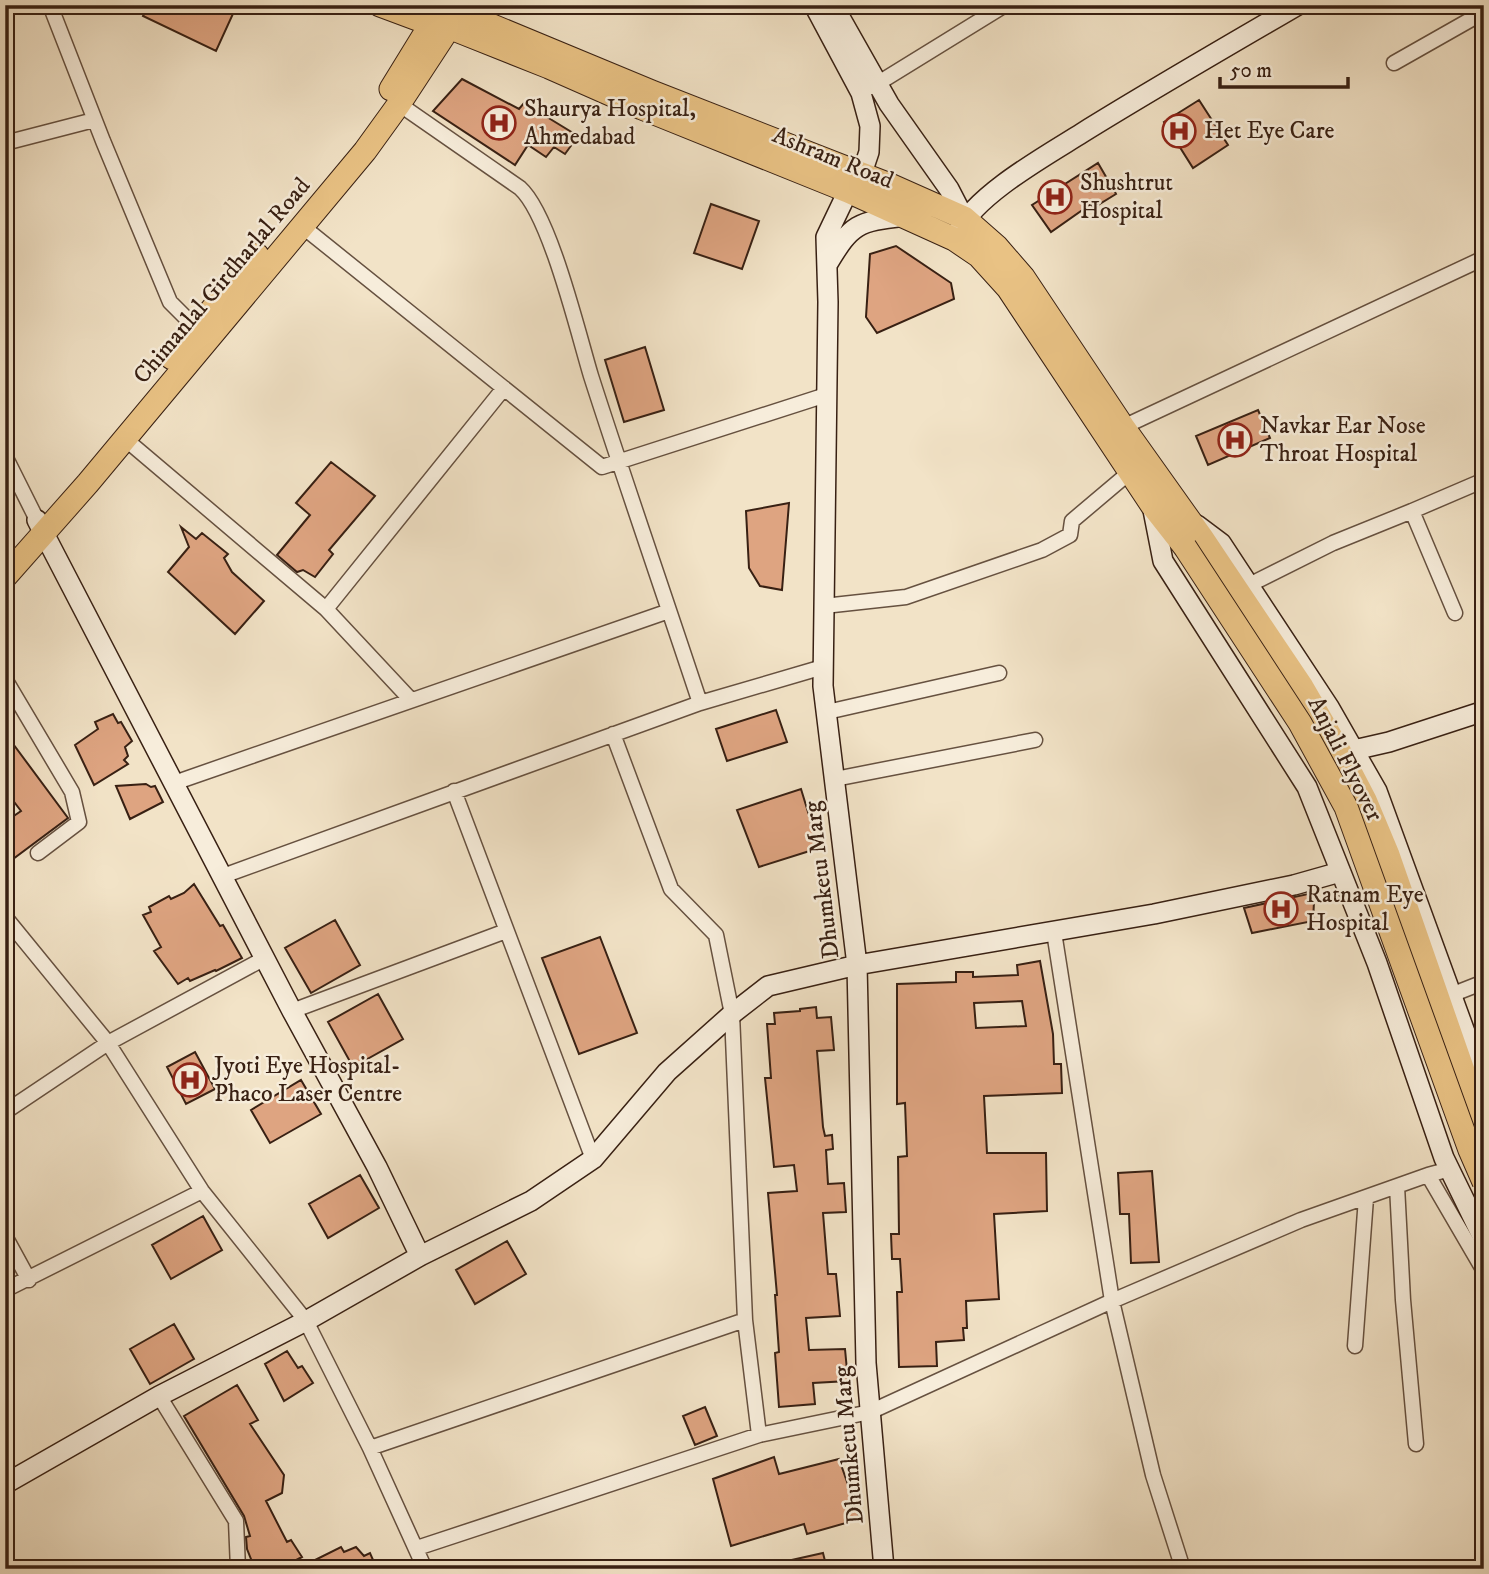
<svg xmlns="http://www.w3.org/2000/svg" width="1489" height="1574" font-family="'IM FELL DW Pica',serif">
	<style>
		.building { fill: #dea481; stroke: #382013; stroke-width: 2; fill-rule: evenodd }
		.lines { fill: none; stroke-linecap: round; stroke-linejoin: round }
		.street-casing { stroke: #665140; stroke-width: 17 }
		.secondary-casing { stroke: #382013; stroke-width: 22 }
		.primary-casing { stroke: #382013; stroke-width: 25 }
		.street { stroke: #f7eddb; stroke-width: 14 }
		.secondary { stroke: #f7eddb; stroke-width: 19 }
		.primary { stroke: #e9c284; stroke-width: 23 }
		.primary-bridge-casing { stroke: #382013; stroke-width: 25; stroke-linecap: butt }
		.primary-bridge { stroke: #e9c284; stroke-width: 23 }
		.labels { text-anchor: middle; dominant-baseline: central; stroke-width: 5; stroke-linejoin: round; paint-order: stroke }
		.poi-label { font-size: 24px; fill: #382013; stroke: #f7eddb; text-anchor: start }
		.street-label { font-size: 24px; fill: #382013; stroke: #f7eddb }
	</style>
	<rect width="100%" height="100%" fill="#f2e3c7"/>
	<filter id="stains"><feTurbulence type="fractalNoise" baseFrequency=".00286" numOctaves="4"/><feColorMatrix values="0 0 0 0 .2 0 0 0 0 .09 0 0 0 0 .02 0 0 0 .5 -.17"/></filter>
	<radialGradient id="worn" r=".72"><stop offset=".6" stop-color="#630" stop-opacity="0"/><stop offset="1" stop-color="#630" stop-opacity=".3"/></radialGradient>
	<path class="building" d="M 148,5 L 237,5 L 216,51 L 143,16 Z
		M 462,79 L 519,109 L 524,103 L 578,136 L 565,154 L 554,147 L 546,157 L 528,145 L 515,165 L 433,111 Z
		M 1199,100 L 1228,145 L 1193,168 L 1164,122 Z
		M 1098,163 L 1116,194 L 1093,208 L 1091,204 L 1051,232 L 1032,205 Z
		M 711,204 L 759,221 L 742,269 L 694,253 Z
		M 896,246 L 951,283 L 954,299 L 877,333 L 866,317 L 870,254 Z
		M 645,347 L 664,410 L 624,422 L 605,360 Z
		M 1258,410 L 1270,438 L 1208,465 L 1196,436 Z
		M 331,462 L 375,496 L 329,550 L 333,554 L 315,577 L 303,570 L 297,572 L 277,555 L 310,515 L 296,503 Z
		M 789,503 L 782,590 L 760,586 L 749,568 L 746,511 Z
		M 181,527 L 196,539 L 202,533 L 228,554 L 224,558 L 232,572 L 264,601 L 235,634 L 168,572 L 189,547 Z
		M 776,710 L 787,742 L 727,761 L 716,729 Z
		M 113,714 L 118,723 L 121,722 L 132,741 L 125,747 L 128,756 L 124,760 L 128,764 L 94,785 L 75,745 L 98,729 L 95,722 Z
		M 5,733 L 68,818 L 5,865 L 5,822 L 21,811 L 5,790 Z
		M 146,784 L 151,787 L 155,786 L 163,802 L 130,819 L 116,786 Z
		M 801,789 L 819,848 L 759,867 L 737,810 Z
		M 194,884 L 220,926 L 223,925 L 242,958 L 216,971 L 215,970 L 190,981 L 188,978 L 178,984 L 154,951 L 161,947 L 143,915 L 151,912 L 149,907 L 169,896 L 171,899 L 184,893 Z
		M 1308,894 L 1314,902 L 1313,921 L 1252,933 L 1244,908 Z
		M 335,920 L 360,965 L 311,993 L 285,948 Z
		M 600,937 L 637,1033 L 579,1054 L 542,958 Z
		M 1040,961 L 1053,1034 L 1054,1064 L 1061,1064 L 1062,1093 L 984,1096 L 987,1153 L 1046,1153 L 1047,1211 L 994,1214 L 999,1299 L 966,1301 L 967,1328 L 963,1328 L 964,1340 L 936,1342 L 937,1366 L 899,1367 L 897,1292 L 902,1292 L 900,1259 L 892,1259 L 891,1234 L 899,1234 L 898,1157 L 907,1156 L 905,1103 L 897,1104 L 897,984 L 956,982 L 956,972 L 973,972 L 973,977 L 1018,975 L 1017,965 ZM 1022,1001 L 1026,1026 L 976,1028 L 974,1003 Z
		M 378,994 L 403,1039 L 353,1067 L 328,1022 Z
		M 816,1007 L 817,1018 L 831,1017 L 834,1050 L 817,1051 L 823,1127 L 825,1136 L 832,1135 L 833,1149 L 826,1150 L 828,1184 L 844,1183 L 846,1212 L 823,1213 L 828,1274 L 836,1274 L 840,1316 L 806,1318 L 809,1350 L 845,1349 L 848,1381 L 813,1383 L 815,1404 L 779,1407 L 775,1353 L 779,1352 L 775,1295 L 777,1295 L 768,1193 L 797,1191 L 794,1165 L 774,1167 L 765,1078 L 771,1078 L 767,1024 L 775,1024 L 774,1013 L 800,1011 L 800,1009 Z
		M 195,1052 L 215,1089 L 186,1104 L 167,1067 Z
		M 301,1080 L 321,1114 L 270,1143 L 251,1110 Z
		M 1152,1171 L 1159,1262 L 1131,1263 L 1129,1214 L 1120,1214 L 1118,1173 Z
		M 360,1175 L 379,1208 L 328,1238 L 309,1204 Z
		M 203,1216 L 222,1250 L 171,1279 L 152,1245 Z
		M 507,1241 L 526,1274 L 475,1304 L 456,1270 Z
		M 174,1324 L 194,1359 L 150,1384 L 130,1349 Z
		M 287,1351 L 298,1368 L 302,1366 L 313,1383 L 284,1401 L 265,1364 Z
		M 237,1385 L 258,1420 L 250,1424 L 284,1475 L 282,1493 L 266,1501 L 287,1542 L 291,1540 L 302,1557 L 279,1569 L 255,1569 L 247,1549 L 246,1537 L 250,1536 L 244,1516 L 184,1416 Z
		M 705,1407 L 717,1436 L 695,1445 L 683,1416 Z
		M 774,1457 L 779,1474 L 839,1459 L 860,1519 L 807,1534 L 804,1524 L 731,1546 L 713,1479 Z
		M 341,1547 L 344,1552 L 356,1547 L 364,1556 L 370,1553 L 377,1569 L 297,1569 Z
		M 823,1553 L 827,1569 L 779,1569 L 778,1563 Z"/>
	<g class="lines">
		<defs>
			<path id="street" d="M 50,5 L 103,141 L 170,302 L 195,327
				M 1394,63 L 1484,12
				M 872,87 L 1005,5
				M 5,143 L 94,120
				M 302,226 L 602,467 L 826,395
				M 1123,427 L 1484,258
				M 124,438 L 326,609 L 504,388
				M 5,456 L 37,520
				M 1412,511 L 1482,481
				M 1249,585 L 1333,543 L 1412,511 L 1455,613
				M 824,606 L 906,597 L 1042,550 L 1070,535 L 1072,521 L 1130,472
				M 326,609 L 411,700
				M 5,679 L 72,792 L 79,822 L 38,853
				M 700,703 L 823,667
				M 827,712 L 999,673
				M 613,734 L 671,889 L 716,935 L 732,1014 L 745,1320 L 759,1435
				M 835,779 L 1035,740
				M 174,783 L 669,611
				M 454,791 L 593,1159
				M 223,876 L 700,703 C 664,594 626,485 591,376 C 578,333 550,215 520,188 L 399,104
				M 5,917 L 108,1043 L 202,1191 L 306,1321 L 370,1448 L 425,1569
				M 1054,932 L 1112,1301 L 1153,1475 L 1183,1569
				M 1451,995 L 1484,982
				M 292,1011 L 506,931
				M 5,1112 L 108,1043 L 265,958
				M 1428,1175 L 1484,1271
				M 1397,1186 L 1403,1300 L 1416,1444
				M 5,1236 L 29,1280
				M 5,1290 L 202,1191
				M 1355,1346 L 1366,1198
				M 159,1396 L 236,1521 L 238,1569
				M 370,1448 L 745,1320
				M 417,1548 L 759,1435 L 870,1412 L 1112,1301 L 1301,1220 L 1428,1175 L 1450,1169"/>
			<path id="secondary" d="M 814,5 L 861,93 L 870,126 L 869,152 L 862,173 L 848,191 L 826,237 L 828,302 L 823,686 L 857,965 L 866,1363 L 884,1569
				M 833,5 L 889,104 L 949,189 L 964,218
				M 958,232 C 975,195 1047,155 1082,133 C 1153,89 1226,47 1298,5
				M 827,265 C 852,223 857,222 905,216
				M 1152,505 L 1163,561 L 1307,787 L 1377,963 L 1444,1158 L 1484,1240
				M 37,520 L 292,1011 L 377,1167 L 420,1256
				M 1197,525 L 1221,543 L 1329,707 L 1377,791 L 1484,1084
				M 1354,750 L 1389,742 L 1484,711
				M 5,1484 L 159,1396 L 306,1321 L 420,1256 L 531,1201 L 593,1159 L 667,1072 L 732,1014 L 768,986 L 857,965 L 1154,914 L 1294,885 L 1340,872"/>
			<path id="primary" d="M 380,5 L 431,24 L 451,28 L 549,67 L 642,108 L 848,191 L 954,239 L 979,256 L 1008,288 L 1152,505 L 1185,547
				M 442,5 L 652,92 L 892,186 L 964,218 L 997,247 L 1023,277 L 1123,427 L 1202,538 L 1302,687 L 1342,756 L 1365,800 L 1388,855 L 1484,1131
				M 391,89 L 431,24 L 436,10
				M 172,358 L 257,255
				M 5,577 L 88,483 L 365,151 L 399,104 L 456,17"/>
		</defs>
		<use href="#street" class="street-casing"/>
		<use href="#secondary" class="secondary-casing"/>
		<use href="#primary" class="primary-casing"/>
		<use href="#street" class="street"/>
		<use href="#secondary" class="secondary"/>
		<use href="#primary" class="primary"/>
		<defs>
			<path id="primary-bridge" d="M 1185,547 L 1300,723 L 1346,807 L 1470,1150 L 1484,1182"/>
		</defs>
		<use href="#primary-bridge" class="primary-bridge-casing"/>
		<use href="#primary-bridge" class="primary-bridge"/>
	</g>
	<defs>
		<symbol id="hospital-ring" viewBox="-11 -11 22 22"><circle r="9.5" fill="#f7eddb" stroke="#8f2418" stroke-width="1.5"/><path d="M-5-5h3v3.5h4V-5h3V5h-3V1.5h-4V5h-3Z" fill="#8f2418"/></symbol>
	</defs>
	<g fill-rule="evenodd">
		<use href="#hospital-ring" x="480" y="104" width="38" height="38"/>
		<use href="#hospital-ring" x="1160" y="112" width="38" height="38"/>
		<use href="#hospital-ring" x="1036" y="178" width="38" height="38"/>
		<use href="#hospital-ring" x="1216" y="421" width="38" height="38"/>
		<use href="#hospital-ring" x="1262" y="890" width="38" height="38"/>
		<use href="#hospital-ring" x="171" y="1061" width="38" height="38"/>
	</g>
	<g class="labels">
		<g class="poi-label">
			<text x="524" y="109">Shaurya Hospital,<tspan x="524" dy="28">Ahmedabad</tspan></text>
			<text x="1204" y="131">Het Eye Care</text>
			<text x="1080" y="183">Shushtrut<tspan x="1080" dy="28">Hospital</tspan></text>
			<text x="1260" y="426">Navkar Ear Nose<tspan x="1260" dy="28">Throat Hospital</tspan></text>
			<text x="1306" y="895">Ratnam Eye<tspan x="1306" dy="28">Hospital</tspan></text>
			<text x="214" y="1066">Jyoti Eye Hospital-<tspan x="214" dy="28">Phaco Laser Centre</tspan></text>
		</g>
		<g class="street-label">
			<text transform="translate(833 158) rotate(22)">Ashram Road</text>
			<text transform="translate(222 281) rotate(-50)">Chimanlal Girdharlal Road</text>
			<text transform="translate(1345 759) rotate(63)">Anjali Flyover</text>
			<text transform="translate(822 880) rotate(-97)">Dhumketu Marg</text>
			<text transform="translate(849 1445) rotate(-95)">Dhumketu Marg</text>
		</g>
	</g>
	<rect width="1489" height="1574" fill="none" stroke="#f2e3c7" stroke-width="28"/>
	<rect x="7" y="7" width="1475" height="1560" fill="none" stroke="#382013" stroke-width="3.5"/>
	<rect x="14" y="14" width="1461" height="1546" fill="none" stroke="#382013" stroke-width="2"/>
	<path d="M1220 77v10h128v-10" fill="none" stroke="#382013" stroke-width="3.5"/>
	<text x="1230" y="77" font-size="21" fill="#382013" stroke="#f7eddb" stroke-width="5" paint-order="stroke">50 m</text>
	<rect width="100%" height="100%" filter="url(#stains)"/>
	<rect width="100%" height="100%" fill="url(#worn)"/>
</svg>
